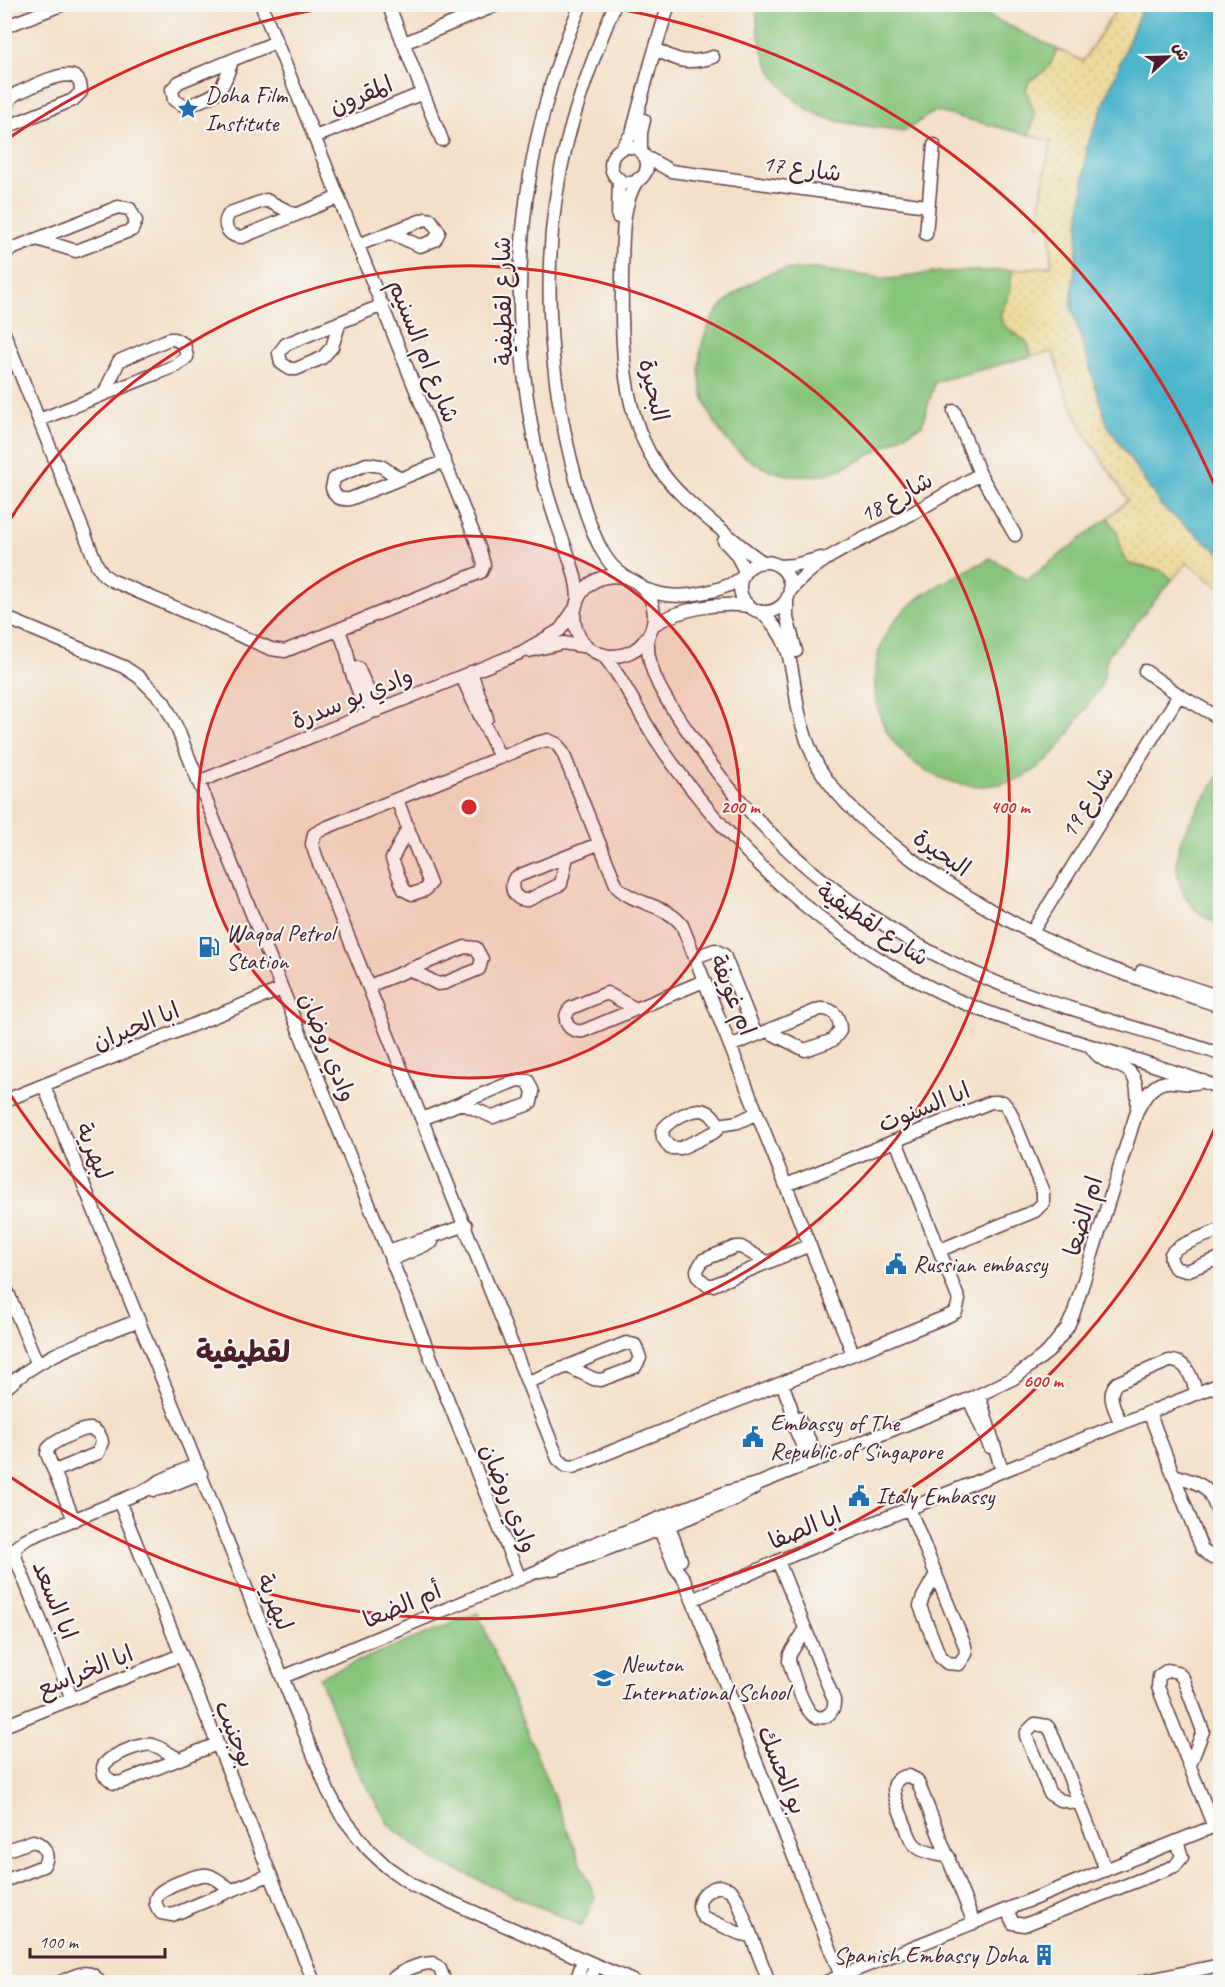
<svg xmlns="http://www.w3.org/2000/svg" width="1225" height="1987" font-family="Caveat,'Playpen Sans Arabic',sans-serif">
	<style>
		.sand { fill: url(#sand-dots); stroke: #9c7c64; stroke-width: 1.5 }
		.park { fill: #87c57b; stroke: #687253; stroke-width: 1.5 }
		.water { fill: #4cb5ca; stroke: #4b6a7a; stroke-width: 1.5 }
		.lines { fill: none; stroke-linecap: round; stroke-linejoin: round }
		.minor-casing { stroke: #643c43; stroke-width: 15 }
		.minor { stroke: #fff; stroke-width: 12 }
		.ring { fill: none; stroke: #d62828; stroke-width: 3 }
		.labels { text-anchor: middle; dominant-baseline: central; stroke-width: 4.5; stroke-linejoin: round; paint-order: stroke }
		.poi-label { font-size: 24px; fill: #4a1f2b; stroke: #f6f6f2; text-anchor: start }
		.street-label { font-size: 24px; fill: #4a1f2b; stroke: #f6f6f2 }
		.district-label { font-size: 30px; font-weight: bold; fill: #4a1f2b; stroke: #f6f6f2 }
		.centre { fill: #d62828; stroke: #f6f6f2; stroke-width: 3 }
		.ring-label { font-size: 18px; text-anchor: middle; font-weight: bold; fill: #d62828; stroke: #f6f6f2; stroke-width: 4.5; stroke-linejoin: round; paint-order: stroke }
	</style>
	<defs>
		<pattern id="sand-dots" width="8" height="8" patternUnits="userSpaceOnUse" patternTransform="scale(1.5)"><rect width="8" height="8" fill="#eeda9e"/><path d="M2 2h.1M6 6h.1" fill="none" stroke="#cebb88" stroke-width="1.8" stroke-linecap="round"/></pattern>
	</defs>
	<rect width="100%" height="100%" fill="#f6f6f2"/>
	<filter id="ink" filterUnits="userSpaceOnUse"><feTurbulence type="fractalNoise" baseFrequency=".0167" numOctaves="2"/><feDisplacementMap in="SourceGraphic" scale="12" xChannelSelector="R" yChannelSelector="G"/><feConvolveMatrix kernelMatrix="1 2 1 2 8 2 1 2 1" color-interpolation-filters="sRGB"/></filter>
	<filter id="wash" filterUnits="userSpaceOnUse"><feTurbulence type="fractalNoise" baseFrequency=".008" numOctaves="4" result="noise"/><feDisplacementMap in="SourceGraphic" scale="24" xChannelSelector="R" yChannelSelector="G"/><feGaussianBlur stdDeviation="1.35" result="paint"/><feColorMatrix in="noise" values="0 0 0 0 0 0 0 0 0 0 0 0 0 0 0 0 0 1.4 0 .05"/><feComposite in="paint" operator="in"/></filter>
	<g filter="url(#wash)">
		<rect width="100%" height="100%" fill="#f4e0c8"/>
		<path class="sand" d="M 1119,5 L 1143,5 L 1087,147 L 1161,506 L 1220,553 L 1220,588 L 1187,563 L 1172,580 L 1163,571 L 1129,564 L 1123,557 L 1117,532 L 1108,518 L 1128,500 L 1083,430 L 1066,393 L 1053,352 L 1032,356 L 1027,342 L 1007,328 L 1001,321 L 1001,313 L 1010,291 L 1012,270 L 1051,266 L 1051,225 L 1038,225 L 1043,184 L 1051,141 L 1029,135 L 1035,114 L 1025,90 L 1029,81 L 1045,71 L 1050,65 L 1057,49 L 1083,61 Z"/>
		<path class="park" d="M 758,5 L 971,5 L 972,8 L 1057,49 L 1050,65 L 1045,71 L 1029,81 L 1026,90 L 1035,115 L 1029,135 L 935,111 L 905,131 C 880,127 852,126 827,118 C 782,103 751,51 758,5 Z
			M 793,269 L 816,269 L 890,279 L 939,272 L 1012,270 L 1010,291 L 1001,313 L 1001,321 L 1007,328 L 1027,342 L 1032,356 L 935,382 L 922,425 C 896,439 848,471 820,475 C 716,491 652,348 743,288 C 752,283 761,276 771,273 C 778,271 786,270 793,269 Z
			M 1108,518 L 1117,532 L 1123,557 L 1129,564 L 1163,571 L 1172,580 C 1157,598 1141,617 1126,635 C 1120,642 1112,649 1108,656 C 1104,664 1106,675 1102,683 C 1099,691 1092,698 1087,706 C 1072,728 1059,753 1036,769 C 992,800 930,786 897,746 C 866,709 868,651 899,616 C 923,589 960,575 991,558 L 1027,580 Z
			M 1220,773 L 1220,926 C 1213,921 1203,917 1197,911 C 1177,893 1172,861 1182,837 C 1192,815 1208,794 1220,773 Z
			M 478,1613 L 595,1897 L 582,1926 L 434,1860 L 389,1825 L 356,1768 L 319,1677 Z"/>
		<path class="water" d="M 1143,5 L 1220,5 L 1220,553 L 1161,506 L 1107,424 L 1071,306 L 1087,147 Z"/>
	</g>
	<g filter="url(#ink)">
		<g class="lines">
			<defs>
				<path id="minor" d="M 615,4 C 596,51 578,97 566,146 C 539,256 547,375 577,483 C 583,505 591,531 602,551 C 607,560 614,569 623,575 C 627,579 634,580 638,584 C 656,597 659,623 645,640 C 637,651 623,657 609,656 C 556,649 566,567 624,577
					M 4,27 L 64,4
					M 404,43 L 499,4
					M 655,49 C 678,61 687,65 713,57
					M 232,61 C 220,96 221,92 188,106 L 183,105 L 174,100 L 172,89 L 179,82 L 276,42
					M 423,93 L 442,140
					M 4,112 L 11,98 L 17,93 C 34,87 82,57 81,92 L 73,100 L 4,128
					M 315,137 L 423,93 L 388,4
					M611 165a18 18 0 1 1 36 0a18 18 0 1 1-36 0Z
					M 621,149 L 632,133 L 652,59 L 669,4
					M 641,152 L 641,133 L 644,120
					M 644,156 L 671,171 L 927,206
					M 638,179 C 620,206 623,246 622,277 C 621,342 621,417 661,471 C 676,492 694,507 713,523 C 730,536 745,551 763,562
					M 296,215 L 266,200 L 230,213 C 220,225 229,237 242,237 L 339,197
					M 618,217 L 619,179
					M 926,234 L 934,145
					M 358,245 L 425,219 L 431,220 L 439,232 L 435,240 L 420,246 L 391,233
					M 4,252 L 118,207 L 130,209 L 136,221 L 132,230 L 76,251 L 37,239
					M 340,322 L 332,347 L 322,358 L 296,369 L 290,369 L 281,363 L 279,353 L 286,344 L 383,305
					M 4,333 L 97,565 L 104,575 L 111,580 L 271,649 L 285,651 L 481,572 L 484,565 L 480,550 L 261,4
					M 954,411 L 980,474 L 1015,535
					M 39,420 C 85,402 132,383 178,365 L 187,357 L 184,344 L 174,339 L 169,339 L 119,361 L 104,394
					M 400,479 L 381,466 L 367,464 L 338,476 L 334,479 L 332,488 C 335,498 340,500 350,499 L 445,461
					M 724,541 L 736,554 L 745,571
					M740 587a25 25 0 1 1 50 0a25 25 0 1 1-50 0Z
					M 779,566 L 794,565 L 821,558
					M 644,589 C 651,591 659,594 667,595 C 686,598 728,590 742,577
					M 790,591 C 816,558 855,544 891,525 C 921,509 951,491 980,474
					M 578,598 C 577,572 565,548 557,524 C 549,501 542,477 537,454 C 504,302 519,146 581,4
					M 787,600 L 787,618 L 796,651
					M 762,613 C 793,640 791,670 798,708 C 802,728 809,749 819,768 C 841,804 876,832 909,857 C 959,894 1014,925 1071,952 C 1119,974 1170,989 1220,1006
					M 4,617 L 124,667 L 139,677 L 164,702 L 177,728 L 520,1579
					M 653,625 C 680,609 716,602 748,606
					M 339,630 L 347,652 L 351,671 L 367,715
					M 648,638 C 645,677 675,712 696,743 C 769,851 879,936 1000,984 C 1072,1012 1148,1030 1220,1054
					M 529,651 L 563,643 L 588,647
					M 602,654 C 623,678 636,708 653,735 C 675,769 701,802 728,832 C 795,906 881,970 974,1007 C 1055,1039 1140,1057 1220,1088
					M 358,668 L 377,711
					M 1145,671 L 1179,695 L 1216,716
					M 471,672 L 487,718
					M 462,676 C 473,704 488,730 500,758
					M 198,782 L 522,652 L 560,630 L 574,610
					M 397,800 L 430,884 L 425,890 L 412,894 L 404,890 L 392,859 L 408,828
					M 567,857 L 561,884 L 528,900 C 516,901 509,890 514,879 L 518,876 L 598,844
					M 1032,932 L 1179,695
					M 695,957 L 715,950 L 724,955 L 756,1035
					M 1142,971 L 1220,997
					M 369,986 L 465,947 L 476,948 L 482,959 L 479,969 L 445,983 L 438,984 L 409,969
					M 636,1009 L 607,993 L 571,1008 C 560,1018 568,1033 583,1031 L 704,981
					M 730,1046 L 820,1009 C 835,1008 840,1018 840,1031 L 833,1040 L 805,1050 L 767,1031
					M 1091,1047 C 1109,1077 1141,1051 1137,1107
					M 44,1086 L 328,1791 L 341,1815 L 368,1849 L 387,1867 L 414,1886 L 635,1982
					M 4,1101 L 282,989
					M 422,1119 L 517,1080 L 528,1081 L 533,1092 L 531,1102 L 527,1105 L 493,1117 L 461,1103
					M 719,1125 C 715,1119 712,1113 705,1111 C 695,1106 667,1121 662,1131 L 663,1138 L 670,1148 L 681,1148 L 713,1133 L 717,1130 L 719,1125 L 738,1122 L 757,1113
					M 786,1185 L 991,1102 L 1003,1102 L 1010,1111 L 1043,1192 L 1043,1203 L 1035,1211 L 940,1250
					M 1220,1230 C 1211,1234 1175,1245 1171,1254 C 1169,1259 1173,1264 1175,1268 L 1186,1271 L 1220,1258
					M 388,1251 C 414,1242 440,1235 466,1225
					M 391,1260 L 432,1242
					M 767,1262 L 741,1247 L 735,1247 L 703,1260 L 697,1270 L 698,1277 L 707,1285 L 713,1285 L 810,1245
					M 4,1283 L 37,1363
					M 853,1354 L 682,925 C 666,904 635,905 617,887 L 563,753 L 557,744 L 548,740 L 536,743 L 325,828 L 314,834 L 312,844 L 316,856 L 558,1459 L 566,1466 L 573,1467 L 948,1316 L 956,1312 L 959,1300 L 896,1141
					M 528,1382 L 626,1343 L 635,1345 L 640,1358 L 635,1367 L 601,1380 L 594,1379 L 567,1366
					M 782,1383 L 791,1407 L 793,1424 L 810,1463
					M 4,1390 C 39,1354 94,1339 139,1320
					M 979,1395 L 1002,1471
					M 969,1399 L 990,1447
					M 1149,1412 L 1202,1549 L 1212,1558 L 1220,1558
					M 798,1418 L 819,1459
					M 1121,1424 C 1116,1411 1105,1395 1117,1383 L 1169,1361 C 1188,1360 1191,1378 1197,1393
					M 55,1471 L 98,1453 L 102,1442 C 101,1436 97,1430 90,1429 C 82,1428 52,1442 48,1449 L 47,1454 L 74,1520
					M 1174,1475 C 1207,1486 1208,1485 1220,1518
					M 154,1490 L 164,1488 L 201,1473
					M 119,1501 L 314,1982
					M 909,1508 L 965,1646 L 966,1654 L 959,1664 L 947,1663 L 940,1657 L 920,1606 L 923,1597 L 936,1574
					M 656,1520 L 675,1567 L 684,1579 L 841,1976
					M 667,1520 L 681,1560
					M 778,1561 L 834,1700 C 836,1714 819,1725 809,1711 C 801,1699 793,1675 789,1661 L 790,1654 L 805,1630
					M 539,1571 L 557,1568 L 660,1529 L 731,1501 L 754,1488
					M 692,1600 L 778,1561 L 1220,1384
					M 283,1677 L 538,1571 L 560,1557 L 727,1492 L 760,1483 L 979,1395 L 1014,1378 L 1048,1352 L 1067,1328 L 1073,1315 L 1137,1111 C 1145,1096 1154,1080 1173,1082 C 1184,1083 1192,1085 1203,1081
					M 72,1699 L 16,1559 L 15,1548 L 26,1539 L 144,1491 L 160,1481 L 197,1464
					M 4,1726 L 181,1655
					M 179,1759 C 171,1755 162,1748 153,1745 C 142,1742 107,1756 103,1767 L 104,1775 L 114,1783 L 122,1782 L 217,1744
					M 1190,1765 L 1203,1731 L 1183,1678 L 1177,1672 L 1168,1670 L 1159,1676 L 1158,1687 L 1214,1827
					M 1079,1804 L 1060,1800 L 1050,1794 L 1026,1736 L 1027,1732 L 1035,1724 L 1047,1726 L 1051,1731 L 1106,1870
					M 4,1851 L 33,1841 C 44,1844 51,1855 43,1866 L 4,1881
					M 949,1857 C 938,1854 921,1853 914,1844 C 909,1838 907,1829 904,1822 C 899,1808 882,1777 909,1776 L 917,1780 L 974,1923
					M 232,1890 C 224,1885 216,1877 208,1875 C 199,1873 160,1888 157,1896 C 153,1902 157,1908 161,1913 L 172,1915 L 269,1875
					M 1007,1910 L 1013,1923 L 1024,1925 L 1175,1866 L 1182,1857 L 1177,1841
					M 750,1936 L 738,1933 L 703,1917 C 693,1901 704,1890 720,1886 L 731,1890 L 737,1899 L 769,1982
					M 60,1982 C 73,1977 90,1965 99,1982
					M 390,1982 C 397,1972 420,1963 433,1963 L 440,1969 L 445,1982
					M 576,1982 L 583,1960
					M 588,1982 L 596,1966
					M 826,1982 L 1220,1824
					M 1140,1982 L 1220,1965"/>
			</defs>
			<use href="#minor" class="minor-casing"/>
			<use href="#minor" class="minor"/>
		</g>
	</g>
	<circle cx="469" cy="807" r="271" fill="#d62828" fill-opacity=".12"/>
	<g class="ring">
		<circle cx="469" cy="807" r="271"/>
		<path d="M5 528A541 541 0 1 1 5 1086"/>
		<path d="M1219 1118A812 812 0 0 1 9 1476M9 138A812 812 0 0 1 342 5M596 5A812 812 0 0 1 1219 496"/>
	</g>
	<defs>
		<symbol id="sight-bare" viewBox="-9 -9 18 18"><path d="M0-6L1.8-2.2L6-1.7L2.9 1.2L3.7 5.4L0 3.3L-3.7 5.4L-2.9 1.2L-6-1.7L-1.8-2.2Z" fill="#1f6fb2" stroke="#f6f6f2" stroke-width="2.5" paint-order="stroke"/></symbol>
		<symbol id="fuel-bare" viewBox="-9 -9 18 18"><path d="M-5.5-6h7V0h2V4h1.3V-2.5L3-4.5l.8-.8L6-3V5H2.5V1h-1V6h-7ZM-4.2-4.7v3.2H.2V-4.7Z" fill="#1f6fb2" stroke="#f6f6f2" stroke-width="2.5" paint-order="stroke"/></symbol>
		<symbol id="civic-bare" viewBox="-9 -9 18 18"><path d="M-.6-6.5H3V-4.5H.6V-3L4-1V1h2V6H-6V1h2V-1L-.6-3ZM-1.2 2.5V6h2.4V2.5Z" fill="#1f6fb2" stroke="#f6f6f2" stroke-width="2.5" paint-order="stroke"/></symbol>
		<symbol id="school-bare" viewBox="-9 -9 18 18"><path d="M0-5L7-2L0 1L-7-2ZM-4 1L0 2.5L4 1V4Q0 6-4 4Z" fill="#1f6fb2" stroke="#f6f6f2" stroke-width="2.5" paint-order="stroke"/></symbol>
		<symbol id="building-bare" viewBox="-9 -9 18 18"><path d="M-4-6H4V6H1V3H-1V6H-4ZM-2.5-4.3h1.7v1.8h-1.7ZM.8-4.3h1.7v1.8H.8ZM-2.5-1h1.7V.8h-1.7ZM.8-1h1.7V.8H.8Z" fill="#1f6fb2" stroke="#f6f6f2" stroke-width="2.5" paint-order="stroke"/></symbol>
	</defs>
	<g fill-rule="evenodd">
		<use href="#sight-bare" x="173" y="94" width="30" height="30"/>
		<use href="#fuel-bare" x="194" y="932" width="30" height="30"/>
		<use href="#civic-bare" x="881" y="1249" width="30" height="30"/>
		<use href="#civic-bare" x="738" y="1422" width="30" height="30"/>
		<use href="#civic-bare" x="844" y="1481" width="30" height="30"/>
		<use href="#school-bare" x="589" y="1663" width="30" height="30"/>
		<use href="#building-bare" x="1029" y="1940" width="30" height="30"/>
	</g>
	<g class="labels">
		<g class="poi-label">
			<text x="205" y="95">Doha Film<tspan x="205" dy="28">Institute</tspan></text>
			<text x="226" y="933">Waqod Petrol<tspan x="226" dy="28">Station</tspan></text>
			<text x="913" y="1264">Russian embassy</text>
			<text x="770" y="1423">Embassy of The<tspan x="770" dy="28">Republic of Singapore</tspan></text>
			<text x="876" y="1496">Italy Embassy</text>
			<text x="621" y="1664">Newton<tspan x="621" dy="28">International School</tspan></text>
			<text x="1027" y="1955" text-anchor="end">Spanish Embassy Doha</text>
		</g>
		<g class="street-label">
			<text transform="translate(361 95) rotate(-22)">المقرون</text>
			<text transform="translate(802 168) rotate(8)">شارع 17</text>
			<text transform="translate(503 301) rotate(-91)">شارع لقطيفية</text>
			<text transform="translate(424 351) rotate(68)">شارع ام السنيم</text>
			<text transform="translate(654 390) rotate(77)">البحيرة</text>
			<text transform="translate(896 497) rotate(-29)">شارع 18</text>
			<text transform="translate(352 698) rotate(-22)">وادي بو سدرة</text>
			<text transform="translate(1087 802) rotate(-58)">شارع 19</text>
			<text transform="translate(942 853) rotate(35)">البحيرة</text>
			<text transform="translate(873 924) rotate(34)">شارع لقطيفية</text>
			<text transform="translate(733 995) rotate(68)">ام غويفة</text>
			<text transform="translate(136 1026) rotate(-22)">ابا الحيران</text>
			<text transform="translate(328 1047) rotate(68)">وادي روضان</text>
			<text transform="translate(924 1107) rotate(-22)">ابا السنوت</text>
			<text transform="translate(94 1151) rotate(68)">لبهرية</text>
			<text transform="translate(1083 1216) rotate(-73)">ام الضعا</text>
			<text transform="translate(509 1498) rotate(68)">وادي روضان</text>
			<text transform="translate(805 1528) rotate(-22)">ابا الصفا</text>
			<text transform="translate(55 1600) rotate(68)">ابا السعد</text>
			<text transform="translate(275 1602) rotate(68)">لبهرية</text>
			<text transform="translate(402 1605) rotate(-23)">أم الضعا</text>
			<text transform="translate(85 1671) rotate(-22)">ابا الخراسع</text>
			<text transform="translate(235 1734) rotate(68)">بوجنيب</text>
			<text transform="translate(782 1770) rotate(68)">بو الحسك</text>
		</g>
		<g class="district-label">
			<text x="243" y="1352">لقطيفية</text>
		</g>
	</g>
	<circle cx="469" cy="807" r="9" class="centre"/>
	<g class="ring-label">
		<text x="740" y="813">200 m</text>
		<text x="1010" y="813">400 m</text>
		<text x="1043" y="1387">600 m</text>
	</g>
	<rect width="1225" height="1987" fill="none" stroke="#f6f6f2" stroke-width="24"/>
	<g transform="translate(1168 57) rotate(68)" stroke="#f6f6f2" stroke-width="4.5" paint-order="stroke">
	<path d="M0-4.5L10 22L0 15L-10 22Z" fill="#4a1f2b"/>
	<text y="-9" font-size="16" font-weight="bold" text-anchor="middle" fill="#4a1f2b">ش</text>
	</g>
	<path d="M30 1948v9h135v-9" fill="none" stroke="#4a1f2b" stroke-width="3"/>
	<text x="39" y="1948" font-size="18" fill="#4a1f2b" stroke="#f6f6f2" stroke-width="4.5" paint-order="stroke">100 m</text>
</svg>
